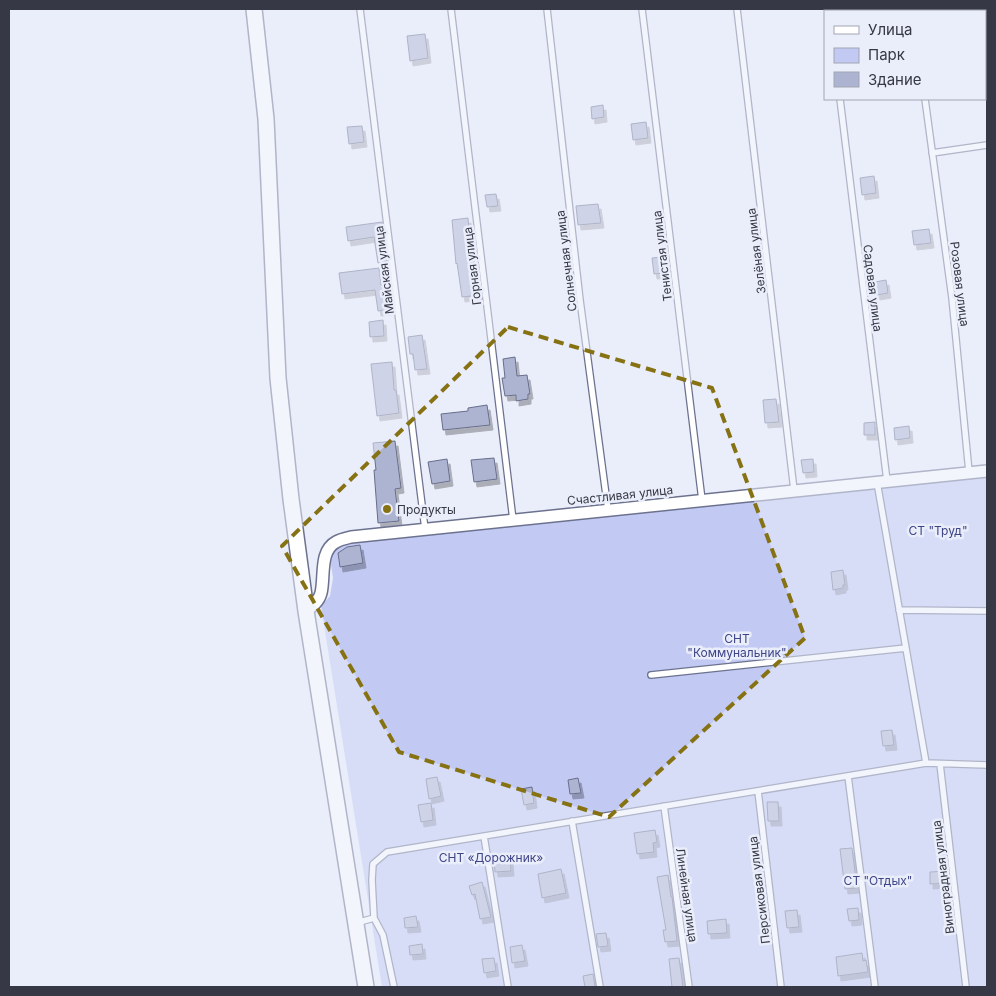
<svg xmlns="http://www.w3.org/2000/svg" width="996" height="996" font-family="Inter,sans-serif">
	<style>
		.green { fill: #c2caf4 }
		.building { fill: #adb4d2; stroke: #686e8a; filter: url(#shadow) }
		.lines { fill: none; stroke-linecap: round; stroke-linejoin: round }
		.service-casing { stroke: #6c728e; stroke-width: 8 }
		.minor-casing { stroke: #6c728e; stroke-width: 14 }
		.secondary-casing { stroke: #6c728e; stroke-width: 18 }
		.service { stroke: #fff; stroke-width: 5.5 }
		.minor { stroke: #fff; stroke-width: 11 }
		.secondary { stroke: #fff; stroke-width: 15 }
		.marked { fill: none; stroke: #867213; stroke-width: 4; stroke-dasharray: 10 6; stroke-linejoin: round }
		.poi-dot { fill: #867213; stroke: #eaedfa; stroke-width: 2 }
		.labels { text-anchor: middle; dominant-baseline: central; stroke-width: 5; stroke-linejoin: round; paint-order: stroke }
		.street-label { font-size: 12px; fill: #363945; stroke: #eaedfa }
		.poi-label { font-size: 12px; fill: #363945; stroke: #eaedfa; text-anchor: start }
		.park-label { font-size: 12px; fill: #3e4587; stroke: #eaedfa }
	</style>
	<defs>
		<filter id="shadow"><feDropShadow dx="3" dy="5" stdDeviation="0" flood-color="#0004"/></filter>
	</defs>
	<rect width="100%" height="100%" fill="#eaedfa"/>
	<path class="green" d="M 987,477 L 987,762 L 929,761 L 881,485 Z
		M 877,482 L 926,763 L 987,765 L 987,987 L 382,987 L 321,606 L 330,596 L 333,578 L 330,558 L 334,547 L 354,540 Z"/>
	<path class="building" d="M 425,34 L 428,58 L 410,61 L 407,36 Z
		M 603,105 L 604,117 L 592,119 L 591,107 Z
		M 646,122 L 648,138 L 633,140 L 631,124 Z
		M 362,126 L 364,142 L 349,144 L 347,127 Z
		M 874,176 L 876,193 L 862,195 L 860,178 Z
		M 496,194 L 498,206 L 487,207 L 485,195 Z
		M 598,204 L 601,223 L 578,225 L 576,206 Z
		M 468,218 L 473,277 L 477,277 L 480,295 L 462,297 L 457,263 L 456,264 L 452,220 Z
		M 382,222 L 387,261 L 378,263 L 374,237 L 348,241 L 346,227 Z
		M 929,229 L 931,243 L 914,245 L 912,231 Z
		M 663,257 L 665,273 L 654,274 L 652,258 Z
		M 379,268 L 381,285 L 385,285 L 388,310 L 378,311 L 375,290 L 342,294 L 339,273 Z
		M 886,280 L 888,293 L 877,295 L 875,282 Z
		M 383,320 L 384,336 L 370,337 L 369,322 Z
		M 422,335 L 427,369 L 415,370 L 413,354 L 410,354 L 408,337 Z
		M 515,357 L 517,376 L 527,375 L 530,394 L 528,394 L 528,399 L 516,401 L 516,395 L 505,396 L 502,378 L 505,378 L 503,359 Z
		M 392,362 L 394,390 L 396,390 L 399,413 L 377,416 L 371,364 Z
		M 776,399 L 779,422 L 765,423 L 763,400 Z
		M 487,405 L 490,425 L 443,430 L 441,414 L 468,411 L 468,408 Z
		M 875,422 L 875,435 L 864,435 L 864,423 Z
		M 909,426 L 910,438 L 895,440 L 894,428 Z
		M 395,441 L 401,488 L 395,489 L 399,521 L 378,523 L 374,470 L 376,470 L 373,443 Z
		M 494,458 L 497,479 L 474,482 L 471,460 Z
		M 447,459 L 450,481 L 432,484 L 428,462 Z
		M 813,459 L 814,472 L 803,473 L 801,460 Z
		M 360,545 L 363,563 L 340,567 L 338,553 L 347,547 Z
		M 843,570 L 845,585 L 843,585 L 843,588 L 833,590 L 831,572 Z
		M 892,730 L 894,745 L 883,746 L 881,731 Z
		M 437,777 L 441,796 L 429,799 L 426,779 Z
		M 578,778 L 581,793 L 570,794 L 568,780 Z
		M 532,787 L 534,803 L 524,805 L 521,789 Z
		M 767,802 L 778,802 L 779,821 L 768,821 Z
		M 431,803 L 433,820 L 421,822 L 418,805 Z
		M 655,830 L 657,842 L 653,843 L 654,852 L 637,854 L 634,833 Z
		M 852,848 L 857,888 L 845,889 L 840,849 Z
		M 510,859 L 511,871 L 495,872 L 494,860 Z
		M 561,869 L 566,893 L 542,898 L 538,874 Z
		M 948,871 L 949,883 L 930,884 L 930,872 Z
		M 668,875 L 671,897 L 672,897 L 677,941 L 665,942 L 663,930 L 666,930 L 657,877 Z
		M 482,882 L 491,917 L 480,919 L 475,894 L 472,895 L 469,886 Z
		M 858,908 L 859,920 L 849,921 L 847,909 Z
		M 797,910 L 799,927 L 787,928 L 785,911 Z
		M 416,916 L 418,927 L 405,928 L 404,918 Z
		M 726,919 L 727,933 L 708,934 L 707,921 Z
		M 606,933 L 608,946 L 598,947 L 596,934 Z
		M 422,944 L 423,954 L 410,955 L 409,946 Z
		M 522,945 L 525,961 L 512,963 L 510,947 Z
		M 862,953 L 863,961 L 866,960 L 868,972 L 838,976 L 836,957 Z
		M 494,958 L 496,971 L 484,973 L 482,959 Z
		M 679,958 L 683,987 L 672,987 L 669,959 Z
		M 593,974 L 595,987 L 585,987 L 583,976 Z"/>
	<g class="lines">
		<defs>
			<path id="service" d="M 360,9 L 425,529
				M 451,9 L 513,520
				M 547,9 L 580,300 L 608,510
				M 642,9 L 702,500
				M 737,9 L 794,490
				M 828,9 L 829,11
				M 914,9 L 914,11
				M 981,9 L 981,11
				M 985,37 L 987,56
				M 840,99 L 887,481
				M 925,99 L 952,298 L 969,472
				M 932,153 L 987,145
				M 877,482 L 926,763
				M 899,610 L 987,611
				M 651,675 L 906,648
				M 940,764 L 966,987
				M 848,776 L 875,987
				M 758,791 L 781,987
				M 664,806 L 689,987
				M 572,821 L 600,987
				M 484,836 L 508,987
				M 374,918 L 383,935 L 394,987
				M 356,923 L 374,918 L 372,880 L 373,864 L 387,852 L 926,763 L 987,765"/>
			<path id="minor" d="M 306,611 C 313,606 319,601 321,593 C 325,577 319,551 336,542 C 341,539 347,538 351,537 L 987,471"/>
			<path id="secondary" d="M 254,9 L 266,119 L 278,378 L 291,499 L 306,611 L 366,987"/>
		</defs>
		<use href="#service" class="service-casing"/>
		<use href="#minor" class="minor-casing"/>
		<use href="#secondary" class="secondary-casing"/>
		<use href="#service" class="service"/>
		<use href="#minor" class="minor"/>
		<use href="#secondary" class="secondary"/>
	</g>
	<path d="M0 0H996V996H0ZM 508,327 L 712,388 L 805,638 L 609,817 L 399,752 L 282,546 Z" fill="#eaedfa" fill-opacity=".55" fill-rule="evenodd"/>
	<path class="marked" d="M 508,327 L 712,388 L 805,638 L 609,817 L 399,752 L 282,546 Z"/>
	<circle class="poi-dot" cx="387" cy="509" r="5"/>
	<g class="labels">
		<g class="street-label">
			<text transform="translate(756 251) rotate(-97)">Зелёная улица</text>
			<text transform="translate(662 256) rotate(-97)">Тенистая улица</text>
			<text transform="translate(566 261) rotate(-97)">Солнечная улица</text>
			<text transform="translate(472 266) rotate(-97)">Горная улица</text>
			<text transform="translate(384 270) rotate(-97)">Майская улица</text>
			<text transform="translate(960 284) rotate(83)">Розовая улица</text>
			<text transform="translate(873 288) rotate(83)">Садовая улица</text>
			<text transform="translate(620 495) rotate(-6)">Счастливая улица</text>
			<text transform="translate(943 877) rotate(-97)">Виноградная улица</text>
			<text transform="translate(759 890) rotate(-97)">Персиковая улица</text>
			<text transform="translate(687 895) rotate(82)">Линейная улица</text>
		</g>
		<g class="poi-label">
			<text x="397" y="509">Продукты</text>
		</g>
		<g class="park-label">
			<text x="938" y="530">СТ "Труд"</text>
			<text x="737" y="638">СНТ<tspan x="737" dy="14">"Коммунальник"</tspan></text>
			<text x="491" y="857">СНТ «Дорожник»</text>
			<text x="878" y="880">СТ "Отдых"</text>
		</g>
	</g>
	<rect width="996" height="996" fill="none" stroke="#363945" stroke-width="20"/>
	<rect x="824" y="10" width="162" height="90" fill="#eaedfa" stroke="#a2a5b2"/>
	<rect x="834" y="26" width="25" height="8" fill="#ffffff" stroke="#a2a5b2"/>
	<text x="868" y="35" font-size="15" fill="#363945">Улица</text>
	<rect x="834" y="48" width="25" height="15" fill="#c2caf4" stroke="#a2a5b2"/>
	<text x="868" y="60" font-size="15" fill="#363945">Парк</text>
	<rect x="834" y="72" width="25" height="15" fill="#adb4d2" stroke="#a2a5b2"/>
	<text x="868" y="85" font-size="15" fill="#363945">Здание</text>
</svg>
